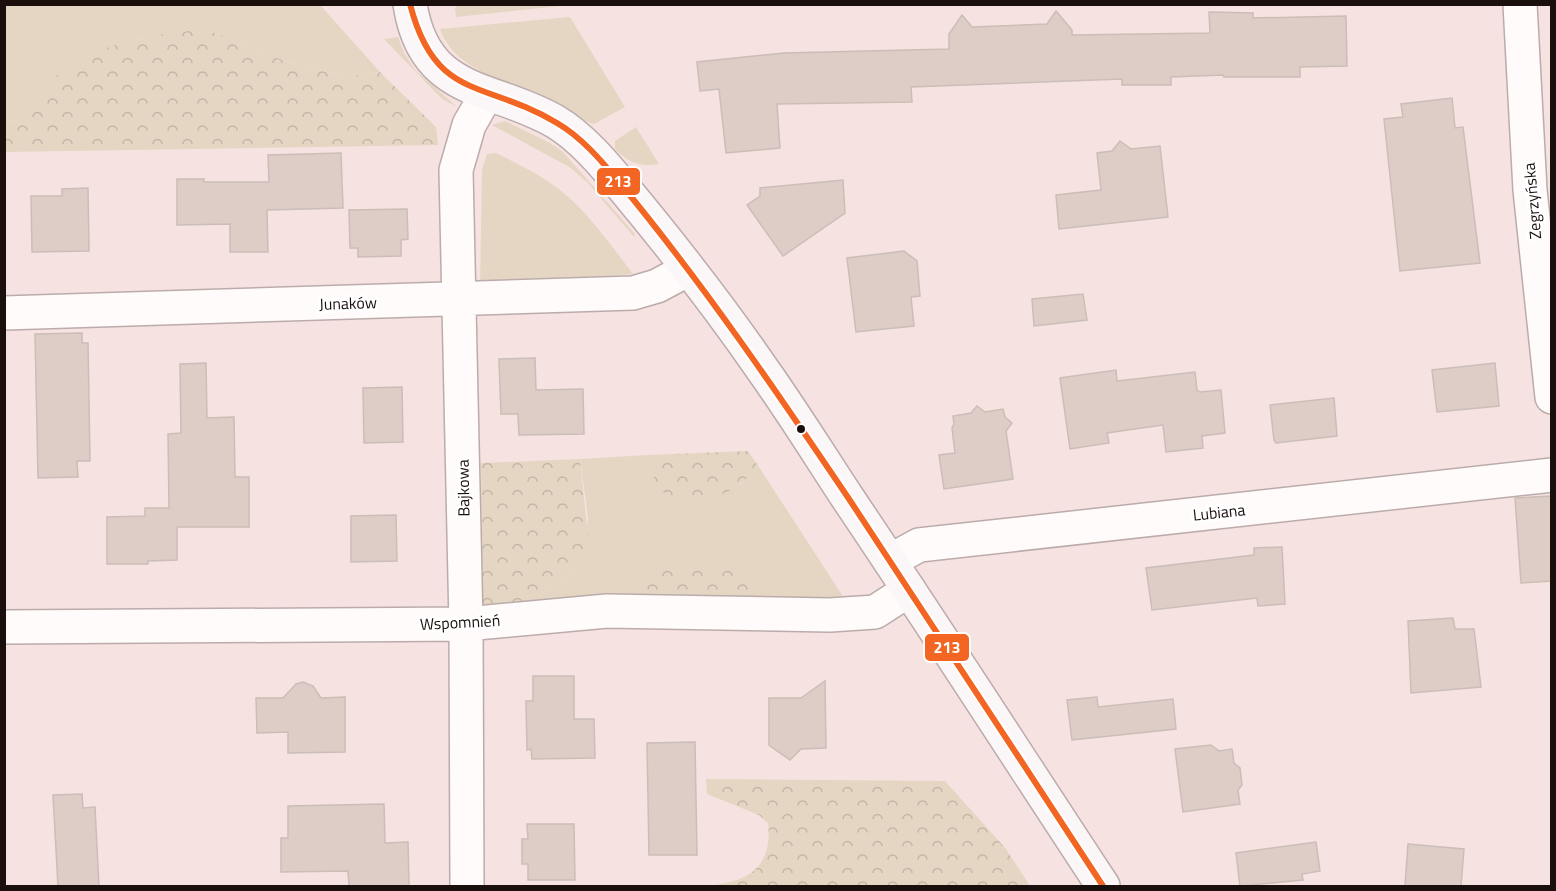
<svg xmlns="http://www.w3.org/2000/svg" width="1556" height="891" font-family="'Titillium Web',sans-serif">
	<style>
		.grass { fill: #e4d6c3 }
		.forest { fill: url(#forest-crowns) }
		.building { fill: #decdc7; stroke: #cbbdb8; stroke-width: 1.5 }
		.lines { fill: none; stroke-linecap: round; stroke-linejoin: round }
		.street-casing { stroke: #bbacab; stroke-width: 36 }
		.secondary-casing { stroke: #bbacab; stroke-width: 36 }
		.street { stroke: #fefbfa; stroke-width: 33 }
		.secondary { stroke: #fbf6f7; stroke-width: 33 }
		.bus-1-casing { stroke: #fff; stroke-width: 10 }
		.bus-1 { stroke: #f26522; stroke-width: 6 }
		.bus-dot { fill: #1b0f0e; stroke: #fff; stroke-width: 2 }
		.labels { text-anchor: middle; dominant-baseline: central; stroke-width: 6; stroke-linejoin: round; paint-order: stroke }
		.street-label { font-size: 16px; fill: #1b0f0e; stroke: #fff }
		.line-badge { stroke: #fff; stroke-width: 2 }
		.badge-label { font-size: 16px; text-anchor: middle; font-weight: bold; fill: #fff }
	</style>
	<defs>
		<pattern id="forest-crowns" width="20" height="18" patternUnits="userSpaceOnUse" patternTransform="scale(1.5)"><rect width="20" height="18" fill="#e4d6c3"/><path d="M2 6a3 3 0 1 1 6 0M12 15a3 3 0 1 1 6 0" fill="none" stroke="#c3b6a6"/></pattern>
	</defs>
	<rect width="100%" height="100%" fill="#f6e2e0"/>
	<path class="grass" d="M 460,4 L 559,4 L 560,6 L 456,17 L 455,8 Z
		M 4,5 L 320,5 L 380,72 L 344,77 L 262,54 L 240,40 L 142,38 L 88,56 L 66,67 L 52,81 L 48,94 L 34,112 L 26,118 L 5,123 Z
		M 570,17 L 625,107 L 594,124 C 576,119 563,104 546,97 C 509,81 455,72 440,29 Z
		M 398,37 L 404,53 L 415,70 L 457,107 L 442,99 L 384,39 Z
		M 505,121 L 550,143 L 563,152 L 635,234 L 634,237 L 588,183 L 571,168 L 492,125 Z
		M 636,127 L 659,164 C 640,167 629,163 615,149 L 615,141 Z
		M 496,153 C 514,162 533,171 549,182 C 584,205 608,242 633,274 L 480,287 L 482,170 L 487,154 Z
		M 648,455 L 655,481 L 741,485 L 757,464 L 846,601 L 749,602 L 728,564 L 707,564 L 642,604 L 530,606 L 545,591 L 582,566 L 588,518 L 580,459 Z"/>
	<path class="forest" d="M 203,30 L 240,40 L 262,54 L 344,77 L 380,72 L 436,127 L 438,145 L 5,152 L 5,123 C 51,116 37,88 66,67 C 100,44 163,32 203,30 Z
		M 748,451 L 757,464 C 752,471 746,481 739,485 C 719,499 680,512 661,490 C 653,481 651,467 648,455 Z
		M 580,459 L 589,547 L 582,566 L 545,591 L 530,606 L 490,607 L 482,604 L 481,463 Z
		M 670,563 L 728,564 L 745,568 L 750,581 L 749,602 L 642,604 C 645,578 645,573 670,563 Z
		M 706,779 L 945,781 L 1006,849 L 1030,886 L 714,886 C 721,883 729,883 737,880 C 764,871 771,849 768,823 L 759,815 L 707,794 Z"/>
	<path class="building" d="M 1056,11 L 1072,30 L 1072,35 L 1210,33 L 1209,12 L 1253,13 L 1253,18 L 1346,16 L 1347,66 L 1300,67 L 1300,77 L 1224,77 L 1223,75 L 1171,77 L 1171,85 L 1122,85 L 1122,79 L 911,87 L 912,102 L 777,104 L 780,148 L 726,153 L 719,89 L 700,91 L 697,62 L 784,53 L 949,49 L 949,34 L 962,15 L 972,27 L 1047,24 Z
		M 1452,98 L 1455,128 L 1463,127 L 1480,263 L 1400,271 L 1384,119 L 1403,117 L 1401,104 Z
		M 1120,141 L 1131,149 L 1160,146 L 1168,217 L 1059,229 L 1056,195 L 1101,190 L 1097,153 L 1112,151 Z
		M 341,153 L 343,208 L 267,210 L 268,252 L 230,252 L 230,224 L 177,225 L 177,179 L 204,179 L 204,182 L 269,182 L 268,155 Z
		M 843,180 L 845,213 L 783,256 L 747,205 L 760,196 L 760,188 Z
		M 88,188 L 89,251 L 32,252 L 31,196 L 62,196 L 62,189 Z
		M 407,209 L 408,239 L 401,240 L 401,256 L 358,257 L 358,248 L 350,248 L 349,210 Z
		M 904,251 L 917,261 L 920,296 L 911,297 L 914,326 L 856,332 L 847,258 Z
		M 1083,294 L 1087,320 L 1034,326 L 1032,299 Z
		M 82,333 L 82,343 L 88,343 L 90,461 L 77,461 L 78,477 L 38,478 L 35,334 Z
		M 535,358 L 536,390 L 583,389 L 584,434 L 519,435 L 518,414 L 501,414 L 499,359 Z
		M 206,363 L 207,418 L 234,417 L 235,477 L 249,477 L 249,527 L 177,527 L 177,560 L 148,561 L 148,564 L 107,564 L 107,517 L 145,516 L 145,508 L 169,508 L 168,434 L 181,433 L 180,364 Z
		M 1495,363 L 1499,406 L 1437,412 L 1432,370 Z
		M 1116,370 L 1117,381 L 1195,372 L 1197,390 L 1200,392 L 1221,390 L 1225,433 L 1202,436 L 1203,448 L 1166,452 L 1163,425 L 1107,433 L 1109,443 L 1070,449 L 1060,378 Z
		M 402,387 L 403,442 L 364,443 L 363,388 Z
		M 1334,398 L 1337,436 L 1276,443 L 1274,440 L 1270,405 Z
		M 977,406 L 985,412 L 1003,409 L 1005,417 L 1012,423 L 1006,431 L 1013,479 L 944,489 L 939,455 L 955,453 L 952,428 L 954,424 L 953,416 L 971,413 Z
		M 1551,496 L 1551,581 L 1521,583 L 1515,498 Z
		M 396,515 L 397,561 L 351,562 L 351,516 Z
		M 1282,547 L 1285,604 L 1258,606 L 1257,598 L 1152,610 L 1146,568 L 1254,555 L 1254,548 Z
		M 1453,618 L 1455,629 L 1474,629 L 1481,687 L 1411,693 L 1408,621 Z
		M 533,676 L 574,676 L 574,719 L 594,719 L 595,758 L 532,759 L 531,749 L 527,750 L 526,701 L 533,701 Z
		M 825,681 L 826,748 L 801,749 L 790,760 L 769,745 L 769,698 L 801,698 Z
		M 303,682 L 313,686 L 321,698 L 345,697 L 345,752 L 288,753 L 288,732 L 257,733 L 256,698 L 283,698 L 296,684 Z
		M 1097,697 L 1098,707 L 1173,699 L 1176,729 L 1072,740 L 1067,700 Z
		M 695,742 L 697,855 L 649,855 L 647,743 Z
		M 1211,745 L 1219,751 L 1232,749 L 1234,763 L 1240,768 L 1242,785 L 1238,790 L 1240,804 L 1183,812 L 1175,749 Z
		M 82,794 L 83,808 L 95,807 L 99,886 L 58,886 L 53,795 Z
		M 384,804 L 385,843 L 408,842 L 409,886 L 349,886 L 348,871 L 281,872 L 281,838 L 288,838 L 288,806 Z
		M 527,824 L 574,824 L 575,880 L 528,880 L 528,864 L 522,864 L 522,839 L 528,839 Z
		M 1316,842 L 1320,871 L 1302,874 L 1303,880 L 1240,886 L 1236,853 Z
		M 1408,844 L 1464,849 L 1461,886 L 1405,886 Z"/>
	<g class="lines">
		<defs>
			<path id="street" d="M 1520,4 L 1530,190 L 1552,397
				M 4,313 L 633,293 L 657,286 L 687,270
				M 890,561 L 919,545 L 1552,475
				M 4,627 L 466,624 L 607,611 L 830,615 L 875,612 L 909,590
				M 467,886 L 466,624 L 456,170 L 469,125 L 486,95"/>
			<path id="secondary" d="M 410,4 C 424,97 493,85 556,122 C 581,137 604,164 622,186 C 672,246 721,309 765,373 C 794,414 820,456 847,497 C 934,626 1018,757 1103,886"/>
		</defs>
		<use href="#street" class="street-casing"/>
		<use href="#secondary" class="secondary-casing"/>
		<use href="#street" class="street"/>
		<use href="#secondary" class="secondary"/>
		<defs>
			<path id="bus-1" d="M 410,4 C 435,102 486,80 557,123 C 581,137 601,160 619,182 C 705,286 776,391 851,502 C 936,630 1019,758 1103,886"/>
		</defs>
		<use href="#bus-1" class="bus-1-casing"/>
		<use href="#bus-1" class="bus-1"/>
	</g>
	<circle class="bus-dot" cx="801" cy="429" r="5"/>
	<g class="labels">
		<g class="street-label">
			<text transform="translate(1532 201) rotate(-95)">Zegrzyńska</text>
			<text transform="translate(348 303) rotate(-2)">Junaków</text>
			<text transform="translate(463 488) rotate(-91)">Bajkowa</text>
			<text transform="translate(1219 512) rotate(-6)">Lubiana</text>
			<text transform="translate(460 622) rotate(-3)">Wspomnień</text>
		</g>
	</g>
	<g class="line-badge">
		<rect x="596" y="167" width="45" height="29" rx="6" fill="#f26522"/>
		<rect x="924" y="633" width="46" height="29" rx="6" fill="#f26522"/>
	</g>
	<g class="badge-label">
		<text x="618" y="187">213</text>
		<text x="947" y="653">213</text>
	</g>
	<rect width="1556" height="891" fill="none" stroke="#1b0f0e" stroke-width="12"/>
</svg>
